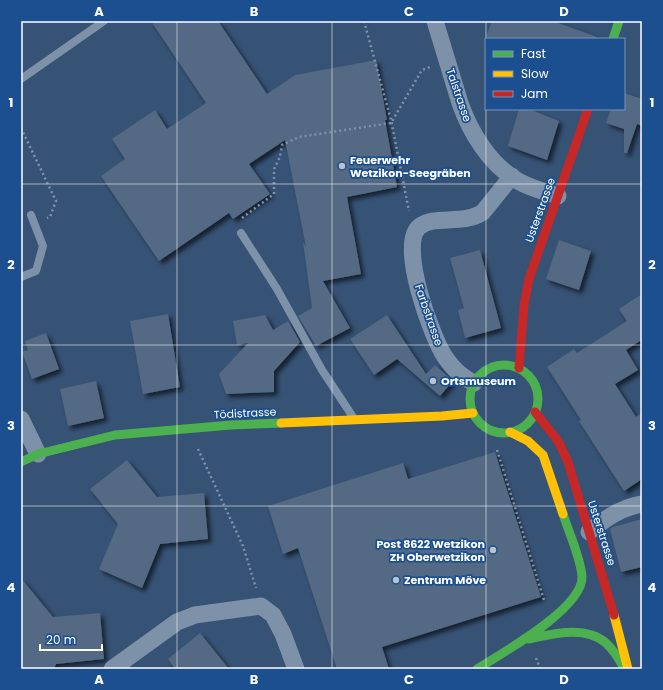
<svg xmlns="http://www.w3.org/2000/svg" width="663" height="690" font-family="Poppins,sans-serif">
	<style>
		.building { fill: #526984; filter: url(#shadow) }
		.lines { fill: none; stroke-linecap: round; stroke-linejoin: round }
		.path { stroke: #7d92a8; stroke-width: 2.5; stroke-dasharray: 2 3; stroke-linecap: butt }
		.lane { stroke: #7d92a8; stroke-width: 8 }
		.street { stroke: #7d92a8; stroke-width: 17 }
		.fast { stroke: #4caf50; stroke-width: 9 }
		.slow { stroke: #ffc107; stroke-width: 9 }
		.jam { stroke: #c62828; stroke-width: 9 }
		.grid { fill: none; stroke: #fff; stroke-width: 1; stroke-opacity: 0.55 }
		.poi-dot { fill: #b9c2ce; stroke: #1b4f8f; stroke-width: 1.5 }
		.labels { text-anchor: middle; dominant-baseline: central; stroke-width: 3.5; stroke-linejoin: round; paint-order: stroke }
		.street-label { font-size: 11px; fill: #fff; stroke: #1b4f8f }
		.poi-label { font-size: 11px; font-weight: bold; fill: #fff; stroke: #1b4f8f; text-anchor: start }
		.neatline { fill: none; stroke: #fff; stroke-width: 1.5 }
		.grid-label { font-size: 13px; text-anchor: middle; font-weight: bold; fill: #fff }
	</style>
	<defs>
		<filter id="shadow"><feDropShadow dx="3.5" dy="3.5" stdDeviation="2" flood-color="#0009"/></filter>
	</defs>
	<rect width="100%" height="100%" fill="#365274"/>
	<path class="building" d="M 151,21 L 218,21 L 267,94 L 295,75 L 376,60 L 387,120 L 385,120 L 397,187 L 347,197 L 361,274 L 323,281 L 350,328 L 316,346 L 298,316 L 312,308 L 303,242 L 306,247 L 285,140 L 249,164 L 270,194 L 233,219 L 229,213 L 159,261 L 101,176 L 125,159 L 112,139 L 155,110 L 167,129 L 206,103 Z
		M 492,21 L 553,21 L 597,37 L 596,39 L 485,39 Z
		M 624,93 L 642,99 L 642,126 L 637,124 L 627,153 L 624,153 L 624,129 L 606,123 L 611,109 L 624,109 Z
		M 519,109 L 529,109 L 559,121 L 547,160 L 508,146 Z
		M 559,240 L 591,251 L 579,290 L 546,279 Z
		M 480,250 L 501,328 L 465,338 L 458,310 L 464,308 L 450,258 Z
		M 642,294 L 642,344 L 640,341 L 626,350 L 638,370 L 615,384 L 636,417 L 642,413 L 642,479 L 624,491 L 579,421 L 581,420 L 547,367 L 574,349 L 577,353 L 627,321 L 619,309 Z
		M 168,314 L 180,387 L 143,394 L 130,321 Z
		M 265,315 L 273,330 L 288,321 L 300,342 L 274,371 L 274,392 L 226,394 L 219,374 L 248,343 L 237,345 L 233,321 Z
		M 387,315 L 426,374 L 435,365 L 453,381 L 440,396 L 397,359 L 374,375 L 350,339 Z
		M 46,333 L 59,369 L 32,379 L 22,352 L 28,350 L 25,341 Z
		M 96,381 L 104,418 L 68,426 L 60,389 Z
		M 495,452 L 541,597 L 382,647 L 389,669 L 337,669 L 298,548 L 283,554 L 268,506 L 403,463 L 408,479 Z
		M 127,460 L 157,497 L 204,493 L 208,539 L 160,544 L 142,588 L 99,569 L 118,524 L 90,489 Z
		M 642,519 L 642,567 L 621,572 L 610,529 L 613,527 Z
		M 21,578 L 53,617 L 100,613 L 104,659 L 56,664 L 54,669 L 21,669 Z
		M 200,633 L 229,669 L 175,669 L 168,659 Z"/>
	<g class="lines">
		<path class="path" d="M 364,21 L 391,120 L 409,211
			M 21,128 L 56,201 L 50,217 L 47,218
			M 242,218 L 274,194 L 274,169 L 280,157 L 282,145 L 299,137 L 391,123 L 422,70 L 430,67
			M 198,449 L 243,546 L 256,588
			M 497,450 L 544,600
			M 536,658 L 540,668"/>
		<path class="lane" d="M 21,79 L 104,21
			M 241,233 L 277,289 L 322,370 L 353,417
			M 21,277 L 36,271 L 43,246 L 31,215"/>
		<path class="street" d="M 435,21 L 460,103 C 470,132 490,165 518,181 C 530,188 545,192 558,196
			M 474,383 C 461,376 454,370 445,357 C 432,338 398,245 419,227 C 434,214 463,226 483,212 L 512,176
			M 21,419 L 38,454
			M 589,532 C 604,519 622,507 642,504
			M 112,669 L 177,622 L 195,615 L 261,606 L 273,615 L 283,634 L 296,669"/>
		<path class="fast" d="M 613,39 L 619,21
			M470 399a34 34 0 1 1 68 0a34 34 0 1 1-68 0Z
			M 21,462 L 38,454 L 115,435 L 231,425 L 281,423
			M 528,639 C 553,634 585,625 606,643 C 614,650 619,659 624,668
			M 477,669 C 502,653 584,608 582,576 C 580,556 569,533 563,514"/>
		<path class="slow" d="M 281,423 L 442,416 L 473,413
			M 510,432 L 528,441 L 543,455 L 563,514
			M 614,615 L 628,669"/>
		<path class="jam" d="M 519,368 L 524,305 L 529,279 L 588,109
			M 535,412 L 558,441 L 568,462 L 614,615"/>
	</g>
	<path class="grid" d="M 177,21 L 177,669M 332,21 L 332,669M 486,21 L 486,39M 486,109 L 486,669M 21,184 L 642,184M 21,345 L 642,345M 21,506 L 642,506"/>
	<g class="poi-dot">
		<circle cx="342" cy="166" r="4"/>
		<circle cx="433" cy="381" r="4"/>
		<circle cx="493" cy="550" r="4"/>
		<circle cx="396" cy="580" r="4"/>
	</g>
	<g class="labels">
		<g class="street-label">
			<text transform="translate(459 95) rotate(71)">Talstrasse</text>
			<text transform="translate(540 210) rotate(-70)">Usterstrasse</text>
			<text transform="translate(429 315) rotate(71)">Farbstrasse</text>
			<text transform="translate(245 413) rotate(-3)">Tödistrasse</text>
			<text transform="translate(602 533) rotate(72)">Usterstrasse</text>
		</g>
		<g class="poi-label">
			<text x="350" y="160">Feuerwehr<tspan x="350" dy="13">Wetzikon-Seegräben</tspan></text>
			<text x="441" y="381">Ortsmuseum</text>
			<text x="485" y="544" text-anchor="end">Post 8622 Wetzikon<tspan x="485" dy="13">ZH Oberwetzikon</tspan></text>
			<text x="404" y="580">Zentrum Möve</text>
		</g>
	</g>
	<rect width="663" height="690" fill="none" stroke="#1b4f8f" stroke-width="44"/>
	<rect x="485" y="38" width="140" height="72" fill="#1b4f8f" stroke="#7695bc"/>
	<rect x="493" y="51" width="20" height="6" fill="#4caf50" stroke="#7695bc"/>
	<text x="521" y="58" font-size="12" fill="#ffffff">Fast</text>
	<rect x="493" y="71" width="20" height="6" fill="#ffc107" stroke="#7695bc"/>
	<text x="521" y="78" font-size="12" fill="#ffffff">Slow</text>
	<rect x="493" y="91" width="20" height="6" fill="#c62828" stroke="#7695bc"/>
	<text x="521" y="98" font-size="12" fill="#ffffff">Jam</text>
	<path d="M40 644v6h62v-6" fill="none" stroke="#ffffff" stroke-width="2"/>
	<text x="46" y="644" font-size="12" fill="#ffffff" stroke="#1b4f8f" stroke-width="3" paint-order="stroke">20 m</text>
	<rect x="22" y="22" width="619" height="646" class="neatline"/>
	<g class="grid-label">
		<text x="99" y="16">A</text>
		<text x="254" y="16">B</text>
		<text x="409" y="16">C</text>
		<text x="564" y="16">D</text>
		<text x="11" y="107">1</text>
		<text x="652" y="107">1</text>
		<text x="11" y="269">2</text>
		<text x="652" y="269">2</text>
		<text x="11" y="430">3</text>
		<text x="652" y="430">3</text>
		<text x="11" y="592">4</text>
		<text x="652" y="592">4</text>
		<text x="99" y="684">A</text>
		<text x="254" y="684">B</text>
		<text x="409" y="684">C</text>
		<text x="564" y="684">D</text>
	</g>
</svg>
